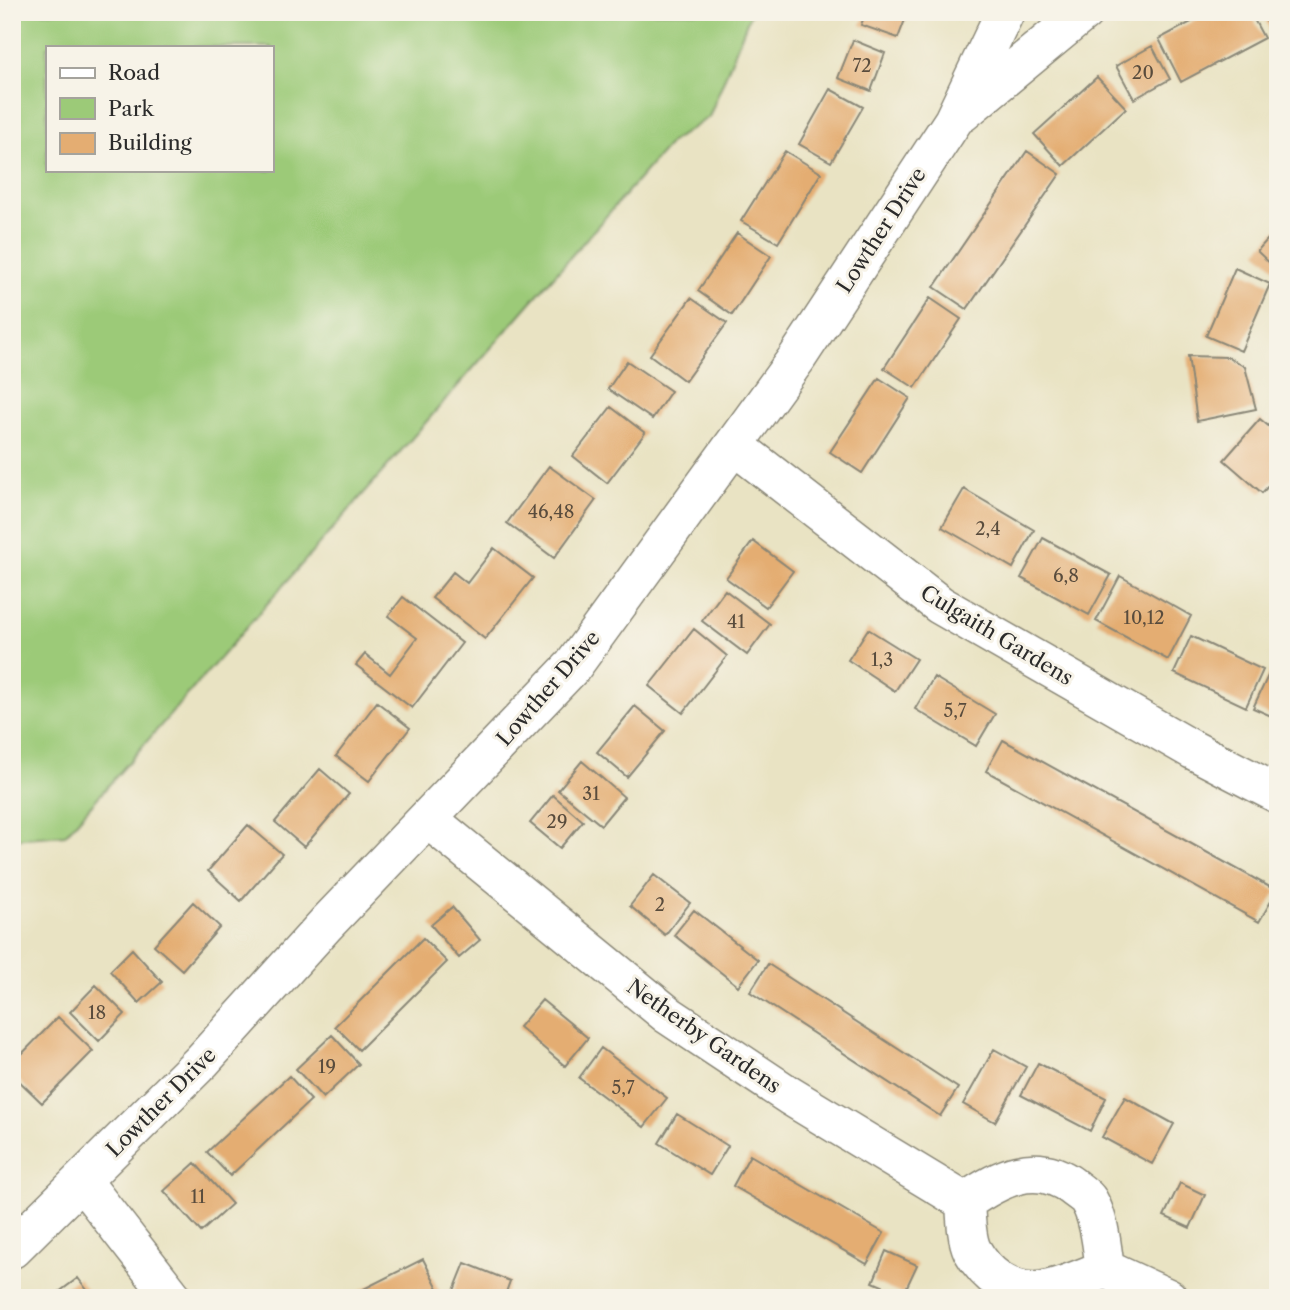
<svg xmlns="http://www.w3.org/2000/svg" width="1290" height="1310" font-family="'Libre Caslon Text',serif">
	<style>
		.green { fill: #9cca78; stroke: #647a52; stroke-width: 2; fill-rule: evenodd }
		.building { fill: #e4ad72 }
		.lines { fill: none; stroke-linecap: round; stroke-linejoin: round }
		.street-casing { stroke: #8a8777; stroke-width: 41 }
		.street { stroke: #fff; stroke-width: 38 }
		.labels { text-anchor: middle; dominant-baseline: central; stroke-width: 6; stroke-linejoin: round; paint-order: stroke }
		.number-label { font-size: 18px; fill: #594c3d }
		.street-label { font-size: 21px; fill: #2b2b2b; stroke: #f7f3e8 }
	</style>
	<rect width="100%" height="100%" fill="#f7f3e8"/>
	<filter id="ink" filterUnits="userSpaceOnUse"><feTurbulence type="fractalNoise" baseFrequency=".0143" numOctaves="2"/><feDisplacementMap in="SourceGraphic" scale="14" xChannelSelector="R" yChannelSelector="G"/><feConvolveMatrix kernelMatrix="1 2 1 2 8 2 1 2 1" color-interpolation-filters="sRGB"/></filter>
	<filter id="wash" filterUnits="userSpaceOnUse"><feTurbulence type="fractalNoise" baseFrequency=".00686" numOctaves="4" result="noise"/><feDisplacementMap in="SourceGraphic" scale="28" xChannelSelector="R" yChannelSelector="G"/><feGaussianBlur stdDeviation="1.57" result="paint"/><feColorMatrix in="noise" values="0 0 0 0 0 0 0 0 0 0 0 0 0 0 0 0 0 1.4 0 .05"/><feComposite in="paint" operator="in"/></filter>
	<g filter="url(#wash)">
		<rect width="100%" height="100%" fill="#e9e3c3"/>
		<path class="green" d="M 12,12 L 751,12 L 709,117 L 671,142 L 65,835 L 12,839 ZM 47,47 L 271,47 L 271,170 L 47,170 Z"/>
		<g id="blocks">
			<path class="building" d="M 866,12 L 908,12 L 898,38 L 861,25 Z
				M 1210,12 L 1250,12 L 1264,38 L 1181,82 L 1159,39 Z
				M 1263,12 L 1278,12 L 1278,35 L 1272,37 Z
				M 853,40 L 885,53 L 871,91 L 838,78 Z
				M 1152,46 L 1170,79 L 1134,99 L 1116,66 Z
				M 1097,77 L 1126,108 L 1063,166 L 1034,134 Z
				M 830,89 L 863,107 L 831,162 L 799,144 Z
				M 785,151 L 821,173 L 778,243 L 741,221 Z
				M 1027,151 L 1060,174 L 967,309 L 934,287 Z
				M 1278,228 L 1278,271 L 1257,251 Z
				M 737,233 L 771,256 L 732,315 L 698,291 Z
				M 1235,268 L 1270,284 L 1241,351 L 1206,336 Z
				M 691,298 L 727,323 L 685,381 L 650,355 Z
				M 930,298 L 961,319 L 915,388 L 884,368 Z
				M 1188,356 L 1228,357 L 1245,367 L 1256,409 L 1197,421 Z
				M 627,361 L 671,391 L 652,419 L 608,389 Z
				M 879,378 L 910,398 L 862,473 L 830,452 Z
				M 611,407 L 645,433 L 607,483 L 573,456 Z
				M 1260,419 L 1278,434 L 1278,475 L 1262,493 L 1224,460 Z
				M 549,466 L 596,500 L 554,558 L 507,523 Z
				M 964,489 L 1034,530 L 1013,568 L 942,527 Z
				M 1043,538 L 1111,575 L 1089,615 L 1021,578 Z
				M 753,541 L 793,571 L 766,607 L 726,578 Z
				M 494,548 L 533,578 L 485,639 L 432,598 L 453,572 L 467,583 Z
				M 1120,576 L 1191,616 L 1168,660 L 1096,621 Z
				M 725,590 L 770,624 L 747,655 L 702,621 Z
				M 403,597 L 462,643 L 412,708 L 356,665 L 365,654 L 390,674 L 417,638 L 388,616 Z
				M 694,629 L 727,656 L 683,713 L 649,686 Z
				M 868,629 L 916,659 L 895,691 L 848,660 Z
				M 1191,636 L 1263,670 L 1246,707 L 1174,673 Z
				M 1273,665 L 1278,667 L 1278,719 L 1253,708 Z
				M 934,677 L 995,714 L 976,746 L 915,709 Z
				M 377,702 L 410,728 L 369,781 L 336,756 Z
				M 635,706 L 665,731 L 627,777 L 597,752 Z
				M 1003,740 L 1277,891 L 1259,922 L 986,771 Z
				M 582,761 L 624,797 L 601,825 L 558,790 Z
				M 320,769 L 349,794 L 304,847 L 275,822 Z
				M 553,795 L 583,821 L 560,848 L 530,823 Z
				M 248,825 L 282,854 L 241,901 L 208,871 Z
				M 654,875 L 690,903 L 665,935 L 630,906 Z
				M 193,902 L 220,927 L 182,970 L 154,945 Z
				M 452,907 L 480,940 L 459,958 L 431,925 Z
				M 694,910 L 758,960 L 738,986 L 674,935 Z
				M 423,938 L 447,962 L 359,1050 L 335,1026 Z
				M 132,949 L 162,982 L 139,1003 L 110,971 Z
				M 768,964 L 958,1088 L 940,1116 L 750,992 Z
				M 96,985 L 125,1014 L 99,1041 L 70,1012 Z
				M 542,1000 L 588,1038 L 565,1066 L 519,1027 Z
				M 58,1017 L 93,1051 L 42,1103 L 12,1074 L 12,1064 Z
				M 332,1035 L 359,1064 L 323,1098 L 296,1069 Z
				M 601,1048 L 667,1098 L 644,1127 L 579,1078 Z
				M 994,1049 L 1026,1067 L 995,1122 L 963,1104 Z
				M 1038,1063 L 1106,1098 L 1090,1131 L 1021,1095 Z
				M 289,1076 L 311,1100 L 230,1176 L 207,1152 Z
				M 1125,1097 L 1174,1124 L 1152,1164 L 1102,1137 Z
				M 677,1114 L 728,1146 L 710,1175 L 659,1143 Z
				M 750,1155 L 884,1233 L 867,1264 L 733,1186 Z
				M 195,1163 L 232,1204 L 201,1232 L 164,1191 Z
				M 1180,1183 L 1205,1195 L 1190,1228 L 1164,1216 Z
				M 886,1251 L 917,1265 L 903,1295 L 873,1282 Z
				M 423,1259 L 442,1296 L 346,1298 Z
				M 465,1263 L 510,1281 L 504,1298 L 451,1298 Z
				M 78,1278 L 93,1298 L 51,1298 Z"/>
		</g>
	</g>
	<g filter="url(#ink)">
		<use href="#blocks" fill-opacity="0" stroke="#8a8777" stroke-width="2"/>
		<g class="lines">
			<defs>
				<path id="street" d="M 962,113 L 1084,12
					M 735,446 L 940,605 L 1193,750 L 1278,794
					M 428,819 L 668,1015 L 790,1096 L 965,1202 C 966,1216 966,1237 972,1250 C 986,1275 1009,1293 1038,1291 C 1060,1289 1084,1277 1105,1269 L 1168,1298
					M 82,1181 L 173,1298
					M 965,1202 C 998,1179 1036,1158 1073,1187 C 1078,1191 1086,1196 1089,1201 C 1100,1220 1102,1248 1105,1269
					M 12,1249 L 202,1061 L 326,924 L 573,666 L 797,358 L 953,121 L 1005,12"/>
			</defs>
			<use href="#street" class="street-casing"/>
			<use href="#street" class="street"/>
		</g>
	</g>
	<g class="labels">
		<g class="number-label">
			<text x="862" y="66">72</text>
			<text x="1143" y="73">20</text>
			<text x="551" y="512">46,48</text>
			<text x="988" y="529">2,4</text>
			<text x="1066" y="576">6,8</text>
			<text x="1144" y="618">10,12</text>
			<text x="736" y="622">41</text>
			<text x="882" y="660">1,3</text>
			<text x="955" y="711">5,7</text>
			<text x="591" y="794">31</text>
			<text x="557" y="822">29</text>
			<text x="660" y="905">2</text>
			<text x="97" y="1013">18</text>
			<text x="327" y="1067">19</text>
			<text x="623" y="1088">5,7</text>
			<text x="198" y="1197">11</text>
		</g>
		<g class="street-label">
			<text transform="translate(881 230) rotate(-57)">Lowther Drive</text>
			<text transform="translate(997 635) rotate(31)">Culgaith Gardens</text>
			<text transform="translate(548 688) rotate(-49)">Lowther Drive</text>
			<text transform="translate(704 1036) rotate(35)">Netherby Gardens</text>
			<text transform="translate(161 1102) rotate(-45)">Lowther Drive</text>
		</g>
	</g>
	<rect width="1290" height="1310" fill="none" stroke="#f7f3e8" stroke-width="42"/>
	<rect x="46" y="46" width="228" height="126" fill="#f7f3e8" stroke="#a5a39c" stroke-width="2"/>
	<rect x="60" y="68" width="35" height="10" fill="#ffffff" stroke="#a5a39c" stroke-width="2"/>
	<text x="108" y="80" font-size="21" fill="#2b2b2b">Road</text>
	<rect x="60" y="98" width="35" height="21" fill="#9cca78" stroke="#a5a39c" stroke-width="2"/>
	<text x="108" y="116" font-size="21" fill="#2b2b2b">Park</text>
	<rect x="60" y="133" width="35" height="21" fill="#e4ad72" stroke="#a5a39c" stroke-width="2"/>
	<text x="108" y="150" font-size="21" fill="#2b2b2b">Building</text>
</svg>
